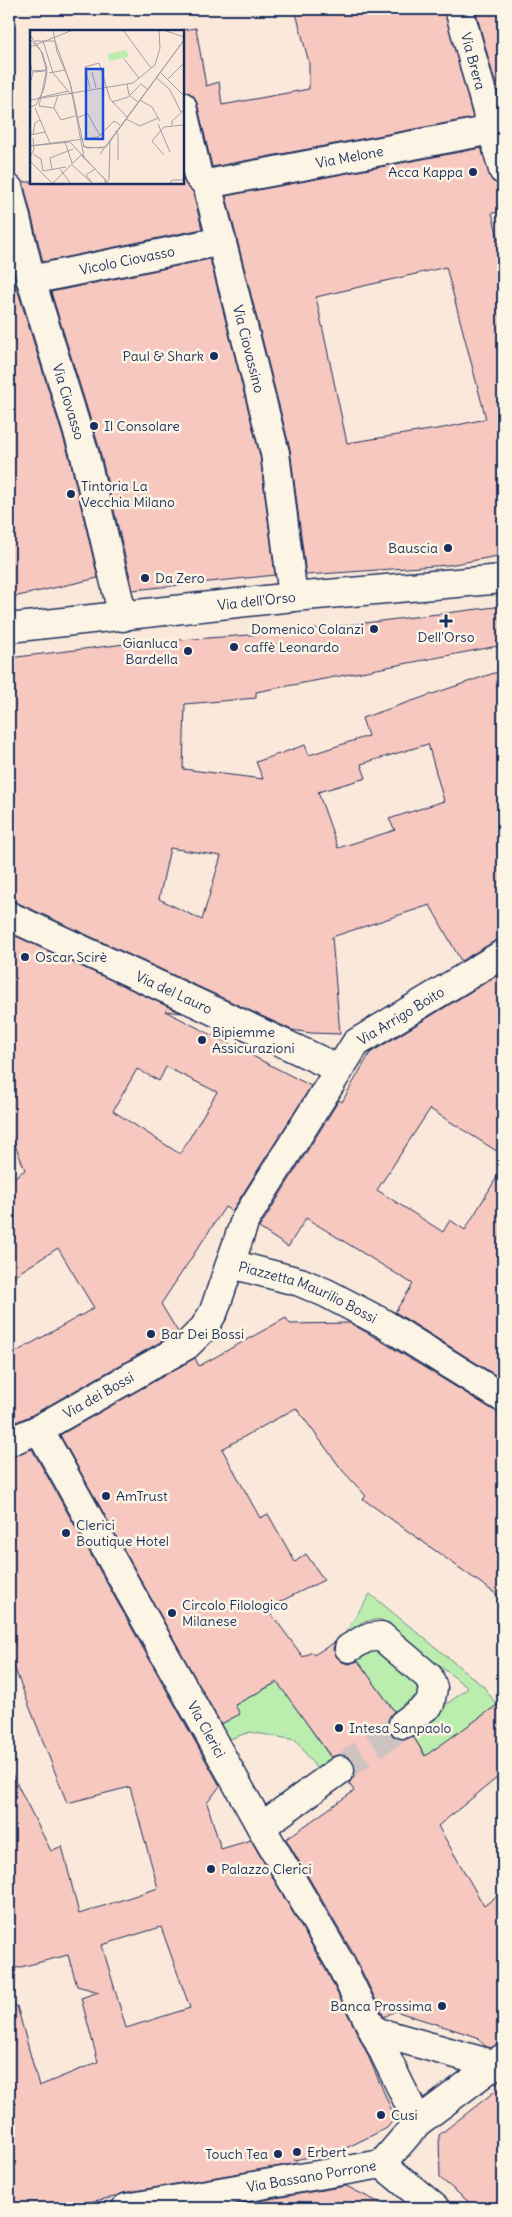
<svg xmlns="http://www.w3.org/2000/svg" width="512" height="2217" font-family="Delius,sans-serif">
	<style>
		.green { fill: #baedae; stroke: #6a8e86 }
		.building { fill: #f7c8bf; stroke: #1b2f5e; fill-rule: evenodd }
		.lines { fill: none; stroke-linecap: round; stroke-linejoin: round }
		.minor-tunnel { stroke: #cdc3c1; stroke-width: 28; stroke-dasharray: 28 14; stroke-linecap: butt }
		.minor-casing { stroke: #1b2f5e; stroke-width: 31 }
		.minor { stroke: #fcf5e5; stroke-width: 28 }
		.poi-dot { fill: #1b2f5e; stroke: #fcf5e5; stroke-width: 2 }
		.labels { text-anchor: middle; dominant-baseline: central; stroke-width: 5; stroke-linejoin: round; paint-order: stroke }
		.street-label { font-size: 14px; fill: #1b2f5e; stroke: #fcf5e5 }
		.poi-label { font-size: 14px; fill: #1b2f5e; stroke: #fcf5e5; text-anchor: start }
		.inset-road { fill: none; stroke: #a19ea8; stroke-width: 1 }
		.view { fill: #1d4ed8; fill-opacity: 0.15; stroke: #1d4ed8; stroke-width: 2.5 }
		.inset-edge { fill: none; stroke: #1b2f5e; stroke-width: 2.5 }
	</style>
	<rect width="100%" height="100%" fill="#fae8da"/>
	<filter id="ink" filterUnits="userSpaceOnUse"><feTurbulence type="fractalNoise" baseFrequency=".02" numOctaves="2"/><feDisplacementMap in="SourceGraphic" scale="10" xChannelSelector="R" yChannelSelector="G"/><feConvolveMatrix kernelMatrix="1 2 1 2 8 2 1 2 1" color-interpolation-filters="sRGB"/></filter>
	<g filter="url(#ink)">
		<path class="green" d="M 370,1594 L 483,1686 L 497,1705 L 453,1737 L 428,1759 L 410,1732 L 468,1688 L 380,1619 L 362,1622 L 343,1640 L 342,1638 Z
			M 375,1645 L 425,1690 L 398,1716 L 355,1657 Z
			M 278,1682 L 332,1760 L 317,1769 L 296,1740 L 250,1732 L 224,1741 L 216,1727 L 239,1714 L 235,1705 Z"/>
		<path class="building" d="M 295,9 L 444,9 L 473,118 L 212,167 L 197,103 L 193,95 L 182,91 L 182,30 L 196,28 L 206,86 L 219,82 L 222,105 L 309,89 L 309,63 Z
			M 475,9 L 503,9 L 503,112 Z
			M 481,148 L 492,181 L 503,185 L 503,212 L 492,213 L 503,257 L 503,555 L 449,565 L 306,575 L 290,449 L 226,196 ZM 446,267 L 486,419 L 443,428 L 347,443 L 316,297 Z
			M 182,178 L 193,192 L 202,229 L 43,262 L 23,182 L 182,182 Z
			M 9,254 L 16,285 L 69,456 L 98,578 L 9,598 Z
			M 210,259 L 260,456 L 275,575 L 133,590 L 99,447 L 51,292 Z
			M 503,606 L 503,645 L 256,692 L 256,698 L 185,704 L 183,769 L 263,779 L 256,762 L 305,745 L 309,755 L 368,736 L 362,718 L 500,671 L 503,690 L 503,938 L 495,941 L 461,961 L 430,905 L 332,937 L 340,1034 L 311,1033 L 292,1030 L 16,902 L 9,901 L 9,658 L 125,644 L 291,632 ZM 428,744 L 444,801 L 389,819 L 395,830 L 338,848 L 318,792 L 366,778 L 361,764 ZM 170,848 L 221,856 L 202,920 L 159,899 Z
			M 9,933 L 182,1013 L 165,1011 L 311,1086 L 232,1211 L 225,1207 L 161,1304 L 178,1332 L 32,1415 L 9,1425 L 9,1356 L 94,1308 L 58,1248 L 9,1279 L 9,1181 L 25,1170 L 9,1130 ZM 166,1067 L 217,1092 L 180,1154 L 113,1111 L 137,1069 L 159,1081 Z
			M 503,972 L 503,1155 L 430,1109 L 377,1190 L 443,1232 L 450,1220 L 465,1230 L 503,1167 L 503,1380 L 395,1312 L 413,1284 L 306,1218 L 288,1247 L 259,1228 L 339,1100 L 342,1102 L 370,1053 Z
			M 286,1318 L 290,1324 L 350,1323 L 378,1339 L 495,1411 L 503,1414 L 503,1599 L 363,1499 L 366,1496 L 343,1471 L 296,1408 L 222,1449 L 260,1518 L 268,1514 L 295,1562 L 306,1554 L 324,1580 L 267,1608 L 303,1657 L 312,1652 L 314,1655 L 335,1642 L 333,1649 L 336,1656 L 342,1662 L 349,1664 L 358,1661 L 394,1711 L 389,1718 L 388,1726 L 391,1734 L 397,1738 L 404,1740 L 413,1736 L 425,1756 L 503,1701 L 503,1773 L 438,1826 L 484,1906 L 503,1891 L 503,2043 L 491,2048 L 485,2046 L 477,2037 L 395,2011 L 384,2017 L 354,1955 L 286,1839 L 354,1791 L 349,1783 L 354,1776 L 355,1768 L 353,1761 L 346,1756 L 338,1755 L 331,1757 L 277,1682 L 235,1705 L 240,1714 L 221,1724 L 60,1435 L 195,1358 L 199,1366 Z
			M 32,1449 L 220,1786 L 207,1803 L 221,1849 L 251,1840 L 326,1970 L 366,2051 L 395,2118 L 387,2128 L 340,2151 L 294,2160 L 298,2163 L 123,2193 L 115,2197 L 56,2208 L 9,2208 L 9,2007 L 17,2006 L 39,2086 L 98,2062 L 81,1998 L 99,1992 L 77,1986 L 68,1955 L 9,1970 L 9,1768 L 51,1851 L 62,1846 L 79,1914 L 158,1888 L 130,1787 L 67,1803 L 9,1654 L 9,1457 ZM 161,1927 L 190,2008 L 126,2028 L 102,1945 Z
			M 503,2085 L 503,2208 L 476,2208 L 440,2178 L 439,2135 Z
			M 346,2186 L 390,2208 L 217,2208 Z"/>
		<g class="lines">
			<path class="minor-tunnel" d="M 340,1770 L 403,1724"/>
			<defs>
				<g id="minor">
					<path id="s1" d="M 459,9 L 503,170"/>
					<path id="s2" d="M 182,106 L 198,176 L 207,184 L 275,453 L 293,597"/>
					<path id="s3" d="M 207,184 L 492,130"/>
					<path id="s4" d="M 9,189 L 31,280 L 84,452 L 123,617"/>
					<path id="s5" d="M 31,280 L 222,241"/>
					<path id="s6" d="M 9,628 L 293,597 L 503,579"/>
					<path id="s7" d="M 9,916 L 339,1069"/>
					<path id="s8" d="M 231,1264 L 300,1282 L 326,1293 L 383,1323 L 503,1398"/>
					<path id="s9" d="M 39,1429 L 261,1827 L 340,1963 L 418,2122"/>
					<path id="s10" d="M 9,1442 L 39,1429 L 187,1345 L 204,1328 L 214,1311 L 245,1220 L 356,1043 L 503,954"/>
					<path d="M 349,1648 L 366,1638 L 381,1636 L 429,1677 L 433,1688 L 430,1704 L 403,1724"/>
					<path d="M 261,1827 L 340,1770"/>
					<path d="M 374,2031 L 495,2065"/>
					<path d="M 382,2164 L 435,2208"/>
					<path id="s11" d="M 126,2208 L 382,2164 L 418,2122 L 503,2058"/>
				</g>
			</defs>
			<use href="#minor" class="minor-casing"/>
			<use href="#minor" class="minor"/>
		</g>
	</g>
	<g class="poi-dot">
		<circle cx="473" cy="172" r="5"/>
		<circle cx="214" cy="356" r="5"/>
		<circle cx="94" cy="426" r="5"/>
		<circle cx="71" cy="494" r="5"/>
		<circle cx="448" cy="548" r="5"/>
		<circle cx="145" cy="578" r="5"/>
		<path d="M443.5 613.5h5v5h5v5h-5v5h-5v-5h-5v-5h5z"/>
		<circle cx="374" cy="629" r="5"/>
		<circle cx="234" cy="647" r="5"/>
		<circle cx="188" cy="651" r="5"/>
		<circle cx="25" cy="957" r="5"/>
		<circle cx="202" cy="1040" r="5"/>
		<circle cx="151" cy="1334" r="5"/>
		<circle cx="106" cy="1496" r="5"/>
		<circle cx="66" cy="1533" r="5"/>
		<circle cx="172" cy="1613" r="5"/>
		<circle cx="339" cy="1728" r="5"/>
		<circle cx="211" cy="1869" r="5"/>
		<circle cx="442" cy="2006" r="5"/>
		<circle cx="381" cy="2115" r="5"/>
		<circle cx="297" cy="2152" r="5"/>
		<circle cx="278" cy="2154" r="5"/>
	</g>
	<g class="labels">
		<g class="street-label">
			<text stroke="none"><textPath href="#s1" startOffset="54">Via Brera</textPath></text>
			<text stroke="none"><textPath href="#s3" startOffset="145">Via Melone</textPath></text>
			<text stroke="none"><textPath href="#s5" startOffset="98">Vicolo Ciovasso</textPath></text>
			<text stroke="none"><textPath href="#s2" startOffset="254">Via Ciovassino</textPath></text>
			<text stroke="none"><textPath href="#s4" startOffset="221">Via Ciovasso</textPath></text>
			<text stroke="none"><textPath href="#s6" startOffset="249">Via dell'Orso</textPath></text>
			<text stroke="none"><textPath href="#s7" startOffset="182">Via del Lauro</textPath></text>
			<text stroke="none"><textPath href="#s10" startOffset="604">Via Arrigo Boito</textPath></text>
			<text stroke="none"><textPath href="#s8" startOffset="82">Piazzetta Maurilio Bossi</textPath></text>
			<text stroke="none"><textPath href="#s10" startOffset="101">Via dei Bossi</textPath></text>
			<text stroke="none"><textPath href="#s9" startOffset="344">Via Clerici</textPath></text>
			<text stroke="none"><textPath href="#s11" startOffset="188">Via Bassano Porrone</textPath></text>
		</g>
		<g class="poi-label">
			<text x="463" y="172" text-anchor="end">Acca Kappa</text>
			<text x="204" y="356" text-anchor="end">Paul &amp; Shark</text>
			<text x="104" y="426">Il Consolare</text>
			<text x="81" y="486">Tintoria La<tspan x="81" dy="16">Vecchia Milano</tspan></text>
			<text x="438" y="548" text-anchor="end">Bauscia</text>
			<text x="155" y="578">Da Zero</text>
			<text x="364" y="629" text-anchor="end">Domenico Colanzi</text>
			<text x="446" y="637" text-anchor="middle">Dell'Orso</text>
			<text x="178" y="643" text-anchor="end">Gianluca<tspan x="178" dy="16">Bardella</tspan></text>
			<text x="244" y="647">caffè Leonardo</text>
			<text x="35" y="957">Oscar Scirè</text>
			<text x="212" y="1032">Bipiemme<tspan x="212" dy="16">Assicurazioni</tspan></text>
			<text x="161" y="1334">Bar Dei Bossi</text>
			<text x="116" y="1496">AmTrust</text>
			<text x="76" y="1525">Clerici<tspan x="76" dy="16">Boutique Hotel</tspan></text>
			<text x="182" y="1605">Circolo Filologico<tspan x="182" dy="16">Milanese</tspan></text>
			<text x="349" y="1728">Intesa Sanpaolo</text>
			<text x="221" y="1869">Palazzo Clerici</text>
			<text x="432" y="2006" text-anchor="end">Banca Prossima</text>
			<text x="391" y="2115">Cusi</text>
			<text x="307" y="2152">Erbert</text>
			<text x="268" y="2154" text-anchor="end">Touch Tea</text>
		</g>
	</g>
	<g transform="translate(30 30)">
		<rect width="154" height="154" fill="#fae8da"/>
		<path d="M 96,20 L 99,27 L 79,31 L 78,24 Z" fill="#baedae"/>
		<path class="inset-road" d="M 23,0 L 27,22 L 40,52 L 54,117M 93,0 L 121,38M 133,0 L 154,7M 0,5 L 11,21 L 17,42 L 14,59 L 6,75 L 0,77M 0,9 L 12,22 L 17,38 L 9,76M 5,11 L 25,11 L 40,53 L 54,127M 13,11 L 23,43 L 39,62M 0,17 L 43,0M 94,29 L 109,48M 0,32 L 2,41 L 17,40M 62,42 L 66,58M 130,42 L 154,66M 19,43 L 35,40M 127,48 L 140,60 L 151,82M 138,49 L 154,33M 0,54 L 3,42 L 15,41 L 17,37M 97,54 L 99,65 L 108,72M 60,59 L 55,37 L 69,33 L 80,69 L 97,87M 28,65 L 24,78 L 31,90 L 45,86M 8,68 L 38,61 L 42,65M 0,70 L 103,53 L 125,35 L 130,18 L 129,0M 110,70 L 122,77 L 130,91M 82,72 L 98,67 L 111,54 L 117,59M 9,76 L 24,78M 5,78 L 20,113M 46,88 L 58,84 L 70,106M 96,89 L 110,96 L 128,88M 128,94 L 140,122M 142,95 L 142,91 L 154,80M 85,101 L 88,104 L 88,130M 0,105 L 15,102M 3,105 L 5,93 L 10,90M 35,112 L 42,133M 53,115 L 57,118 L 76,117 L 154,10M 0,116 L 68,107 L 84,91 L 90,95M 0,116 L 40,112 L 79,154M 54,117 L 73,118M 3,124 L 11,129 L 13,141M 70,124 L 154,10M 134,125 L 122,111 L 134,97 L 154,95M 0,127 L 4,119 L 3,108M 0,131 L 23,154M 41,134 L 63,154M 30,139 L 41,154M 22,140 L 20,128 L 43,119M 13,141 L 36,137M 22,154 L 51,125 L 75,149 L 75,152M 63,154 L 56,145 L 65,139M 73,154 L 79,150 L 80,111M 140,154 L 142,150 L 154,150"/>
		<path class="view" d="M 56,39 L 73,39 L 73,109 L 56,109 Z"/>
		<rect width="154" height="154" class="inset-edge"/>
	</g>
	<rect width="512" height="2217" fill="none" stroke="#fcf5e5" stroke-width="30"/>
	<rect x="15" y="15" width="482" height="2187" fill="none" stroke="#1b2f5e" stroke-width="2" filter="url(#ink)"/>
</svg>
